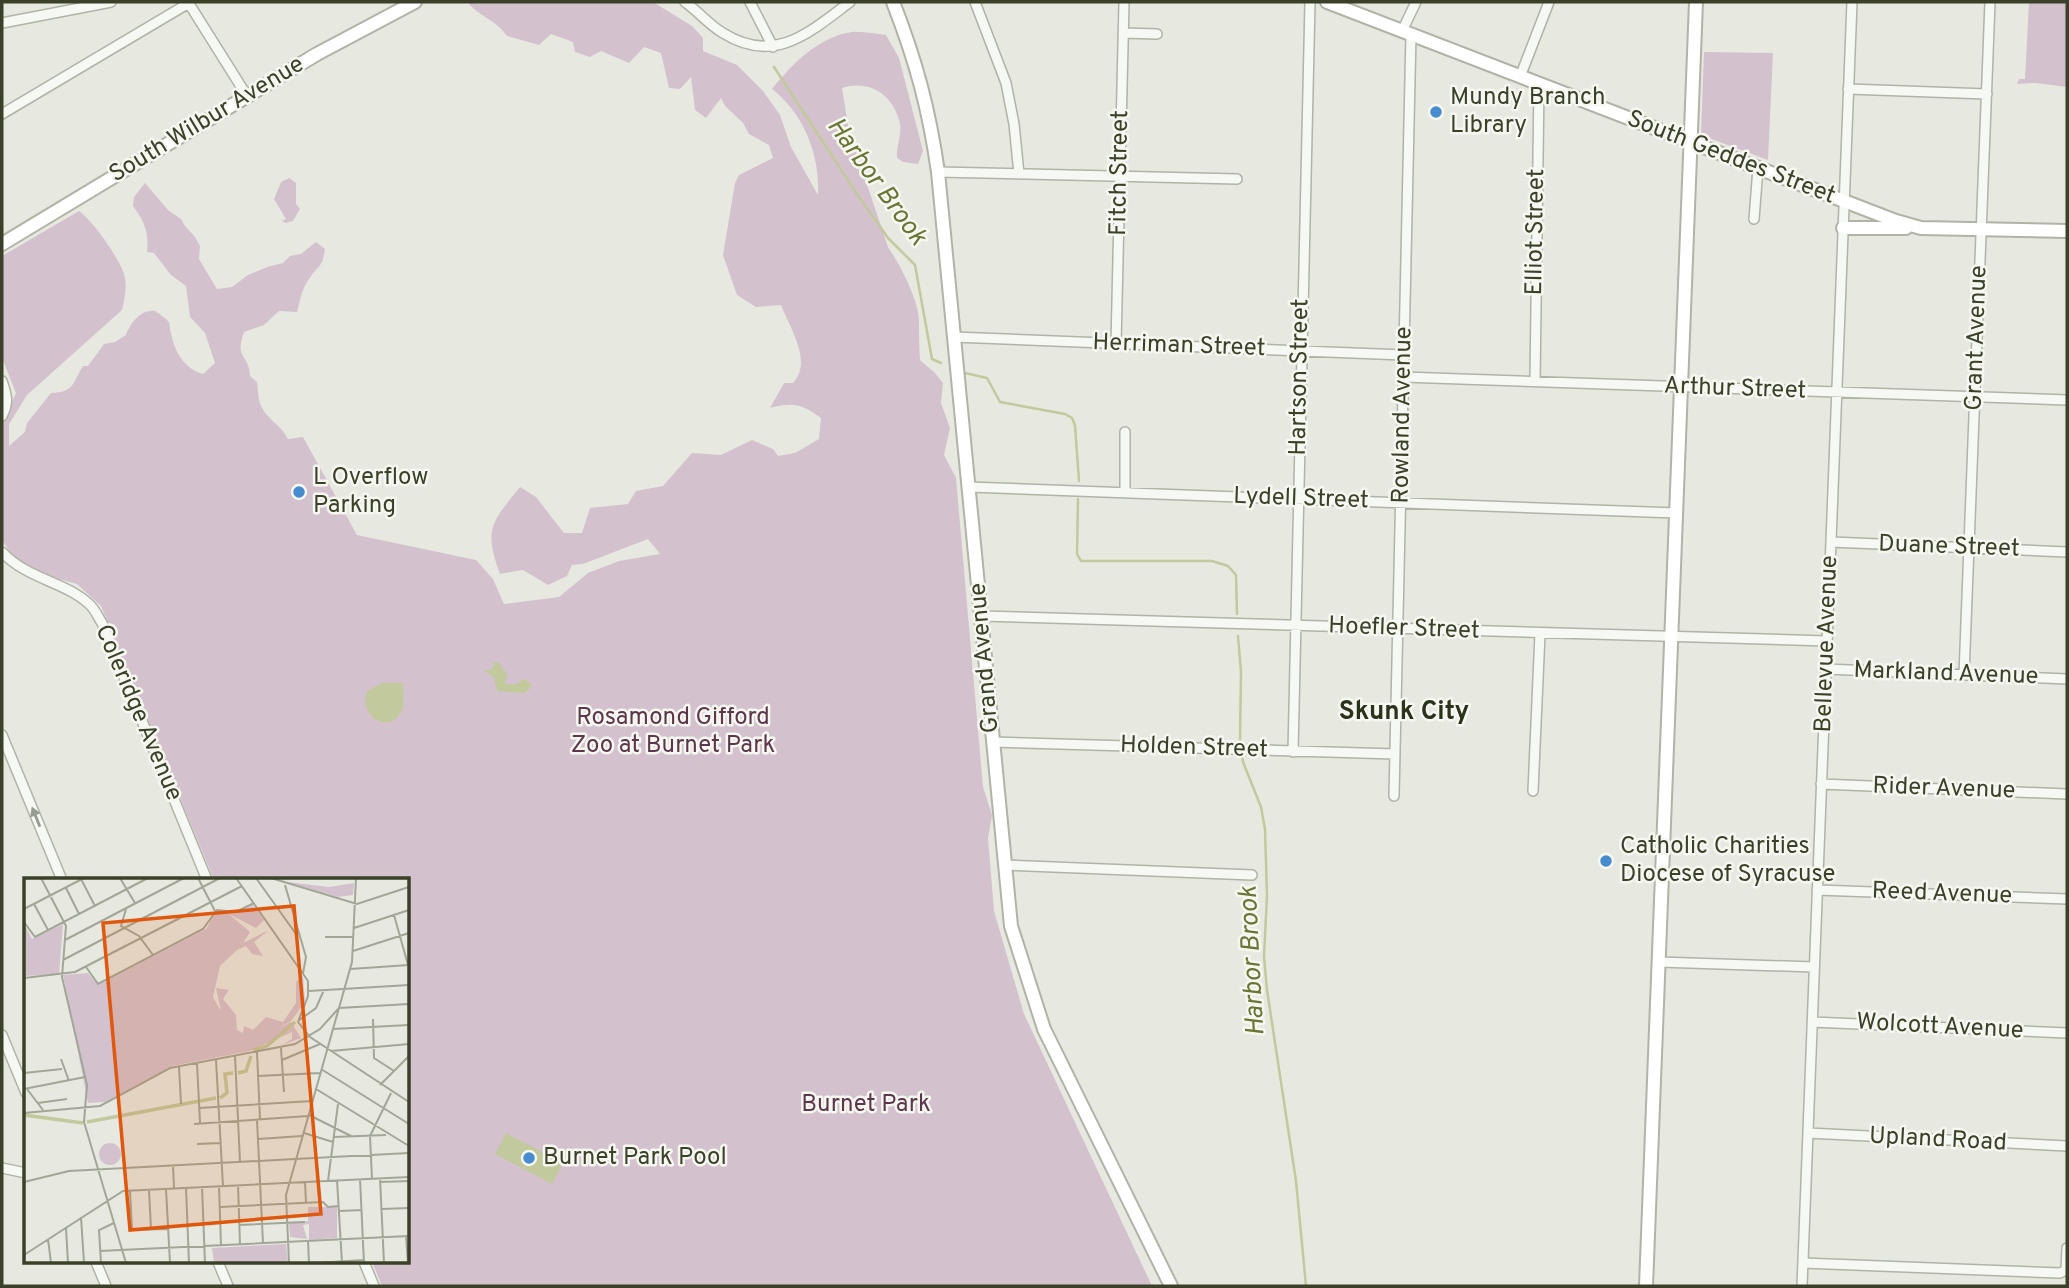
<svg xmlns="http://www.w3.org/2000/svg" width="2069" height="1288" font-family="Overpass,sans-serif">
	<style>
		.green { fill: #d3c2cd }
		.water { fill: #c2c99c }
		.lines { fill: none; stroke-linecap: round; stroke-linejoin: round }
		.stream { stroke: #c2c99c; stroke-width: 2.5 }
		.street-casing { stroke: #b0b3a6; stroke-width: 12 }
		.secondary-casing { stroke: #b0b3a6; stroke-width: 16 }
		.street { stroke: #f6f8f3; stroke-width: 9 }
		.secondary { stroke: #fff; stroke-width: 12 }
		.oneway { fill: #989c8e }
		.poi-dot { fill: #478cce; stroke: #f5f7f0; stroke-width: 2.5 }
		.labels { text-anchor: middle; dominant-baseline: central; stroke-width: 5; stroke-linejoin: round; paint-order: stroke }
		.poi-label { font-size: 24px; fill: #3b4129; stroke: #f5f7f0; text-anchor: start }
		.street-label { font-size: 24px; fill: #3b4129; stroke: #f5f7f0 }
		.park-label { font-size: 24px; fill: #5d364c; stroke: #f5f7f0 }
		.water-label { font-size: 26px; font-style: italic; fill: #697533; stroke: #f5f7f0 }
		.neighbourhood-label { font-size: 26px; font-weight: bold; fill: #2b321b; stroke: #f5f7f0 }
		.inset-river { fill: none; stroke: #c2c99c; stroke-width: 3.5 }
		.inset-road { fill: none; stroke: #a2a697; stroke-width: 2 }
		.view { fill: #df580d; fill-opacity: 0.15; stroke: #df580d; stroke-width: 3.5 }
		.inset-edge { fill: none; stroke: #3b4129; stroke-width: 3.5 }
	</style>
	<rect width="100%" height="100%" fill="#e7e9e1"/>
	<path class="green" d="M 469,2 L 653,2 L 692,26 L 703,38 L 703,51 L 737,65 L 763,91 L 780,115 L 791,147 L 818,195 C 820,155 804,114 772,89 C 792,64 818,37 852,32 C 863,31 875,34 886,35 L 899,58 L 923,151 L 918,164 L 903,162 L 897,158 C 896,146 902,135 900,124 C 894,95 870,79 842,88 L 849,131 L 888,247 C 900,265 918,298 919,320 C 919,333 919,346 920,360 L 935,373 L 943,383 L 941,403 L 950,428 L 944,455 L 956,478 L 983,787 L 992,815 L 988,838 L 994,911 L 1024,1014 L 1152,1286 L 382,1286 L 372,1262 L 408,1262 L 408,880 L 214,880 L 101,606 L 77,584 L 51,577 L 14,558 L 2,540 L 2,423 L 16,393 L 2,358 L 2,256 L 79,211 C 93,221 116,254 123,271 C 128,284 125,297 122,310 L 27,395 L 9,424 L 9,446 L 25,432 L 27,423 L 51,393 C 74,392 72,384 83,366 L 88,366 L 104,344 L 115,342 L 126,335 C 129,325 141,308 155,311 C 159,313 166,319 169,322 C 172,344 179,367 203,374 L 215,363 L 205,333 L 190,317 L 186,286 L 171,275 L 154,253 L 147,252 C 149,233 145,222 133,206 L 134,197 L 145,183 L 168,210 L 181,219 L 185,226 L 195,237 L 200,246 L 199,259 L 217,289 L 232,287 L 248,275 L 267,267 L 283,263 L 290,256 L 301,254 L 316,242 L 325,249 C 322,269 319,264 309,279 C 302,288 300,301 297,312 L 279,311 L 264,325 L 244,332 C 234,360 249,353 250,376 L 257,382 C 258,389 258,399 261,406 C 268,420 282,426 288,439 L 303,437 L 357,535 L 476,560 L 493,579 L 504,604 L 559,597 L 588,573 L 619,561 L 660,554 L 648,539 L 583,564 L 572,565 L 567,576 L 548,585 L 523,570 L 500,574 C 483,528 492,522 520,487 L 536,497 L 564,533 L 582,533 L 590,508 L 628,504 L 636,491 L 663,486 L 692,453 L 721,455 L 752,440 L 773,449 L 778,456 L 795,453 L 819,439 L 821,418 C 802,404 793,402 770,408 L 784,383 L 793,383 C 813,362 790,328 781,305 L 756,307 L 737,295 L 723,255 L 735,183 L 739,175 L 773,158 L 769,145 L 749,134 L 743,123 L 725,106 L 721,98 L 706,118 L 695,110 L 691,77 L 680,89 L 669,88 L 661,53 L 644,47 L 629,63 L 601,51 L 590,57 L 575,52 L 573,42 L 551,34 L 539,45 L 507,36 C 496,20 482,18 469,4 Z
		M 2029,2 L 2067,2 L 2067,87 L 2036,83 L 2017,84 L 2019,79 L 2025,79 Z
		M 1704,52 L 1773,53 L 1768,160 L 1701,135 Z
		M 289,178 L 296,183 L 296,204 L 300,209 L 293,221 L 286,223 L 282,221 L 286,219 L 274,199 L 281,182 Z"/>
	<path class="water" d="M 493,661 L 499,663 L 507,674 L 505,684 L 516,684 L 525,679 L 531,684 L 531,687 L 525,693 L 497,691 L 494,678 L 484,670 L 490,670 L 494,666 Z
		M 382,683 L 403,683 C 403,692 405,704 401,712 C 389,734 358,718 367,691 Z
		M 506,1133 L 563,1163 L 552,1184 L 495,1154 Z"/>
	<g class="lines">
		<path class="stream" d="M 774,67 L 857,194 L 888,238 L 915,265 L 932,359 L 941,363
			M 965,373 L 987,378 L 1000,402 L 1065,414 L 1072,418 L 1075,425 L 1079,481
			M 1078,499 L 1077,554 L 1081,561 L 1212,561 L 1228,566 L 1236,575 L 1237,614
			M 1238,636 L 1241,672 L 1240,741 L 1243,762 L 1261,807 L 1265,829 L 1267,895 L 1264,957 L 1267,990 L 1296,1181 L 1306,1286"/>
		<defs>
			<path id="street" d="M 188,2 L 247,96
				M 685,2 C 698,11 709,25 723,33 C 774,65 809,33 850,2
				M 750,2 L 773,47
				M 975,2 L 1006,83 L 1014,124 L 1019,174
				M 2,23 L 111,2
				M 1402,31 L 1416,2
				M 1123,33 L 1157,34
				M 1520,77 L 1549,2
				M 1848,89 L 1987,94
				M 2,114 L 189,3
				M 938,172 L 1237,179
				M 1754,219 L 1758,168
				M 954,337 L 1404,355
				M 1116,344 L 1124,2
				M 1403,377 L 2067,400
				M 2,381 C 7,395 9,403 2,416
				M 1535,381 L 1539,84
				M 969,487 L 1676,513
				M 1125,492 L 1125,432
				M 1831,542 L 2067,552
				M 2,552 C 27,579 66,582 89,604 C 95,609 98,617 102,623 L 207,880
				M 981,616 L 1827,641
				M 1826,669 L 2067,679
				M 1964,675 L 1990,2
				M 2,735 L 62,880
				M 993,742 L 1395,754
				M 1293,752 L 1310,2
				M 1821,784 L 2067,794
				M 1533,791 L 1540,634
				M 1394,796 L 1411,34
				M 1005,865 L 1252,875
				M 1817,890 L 2067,899
				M 1659,962 L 1814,967
				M 1812,1022 L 2067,1033
				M 2,1035 L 26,1093
				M 1808,1133 L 2067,1146
				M 2,1168 L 26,1173
				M 96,1262 L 106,1286
				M 218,1262 L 228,1286
				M 364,1262 L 374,1286
				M 1803,1263 L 2060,1273 L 2066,1270 L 2067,1248
				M 1802,1286 L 1852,2"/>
			<path id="secondary" d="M 893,2 C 916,61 929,109 938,172 L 1011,926 L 1044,1029 L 1171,1286
				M 1327,2 L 1896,221 L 1921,228 L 2067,231
				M 1843,228 L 1906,228
				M 2,244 L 317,54 L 415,2
				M 1646,1286 L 1696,2"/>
		</defs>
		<use href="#street" class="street-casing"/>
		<use href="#secondary" class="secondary-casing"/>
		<use href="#street" class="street"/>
		<use href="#secondary" class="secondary"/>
	</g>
	<defs><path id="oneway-solid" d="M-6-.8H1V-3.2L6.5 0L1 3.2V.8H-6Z" transform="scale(1.75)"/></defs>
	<use class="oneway" href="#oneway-solid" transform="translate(36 817) rotate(-112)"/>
	<g class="poi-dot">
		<circle cx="1436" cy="112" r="7"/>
		<circle cx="299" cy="492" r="7"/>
		<circle cx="1606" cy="861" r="7"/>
		<circle cx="529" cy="1158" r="7"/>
	</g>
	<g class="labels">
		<g class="poi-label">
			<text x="1450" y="98">Mundy Branch<tspan x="1450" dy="28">Library</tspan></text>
			<text x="313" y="478">L Overflow<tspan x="313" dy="28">Parking</tspan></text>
			<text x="1620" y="847">Catholic Charities<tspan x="1620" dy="28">Diocese of Syracuse</tspan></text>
			<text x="543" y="1158">Burnet Park Pool</text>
		</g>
		<g class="street-label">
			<text transform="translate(207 120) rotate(-31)">South Wilbur Avenue</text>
			<text transform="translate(1731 158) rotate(21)">South Geddes Street</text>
			<text transform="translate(1120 173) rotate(-89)">Fitch Street</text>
			<text transform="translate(1536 232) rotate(-89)">Elliot Street</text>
			<text transform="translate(1977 338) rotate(-88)">Grant Avenue</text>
			<text transform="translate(1179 346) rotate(2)">Herriman Street</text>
			<text transform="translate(1300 377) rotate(-89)">Hartson Street</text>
			<text transform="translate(1735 389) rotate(2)">Arthur Street</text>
			<text transform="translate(1403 415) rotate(-89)">Rowland Avenue</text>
			<text transform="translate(1301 499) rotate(2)">Lydell Street</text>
			<text transform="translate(1949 547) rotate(2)">Duane Street</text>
			<text transform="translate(1404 629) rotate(2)">Hoefler Street</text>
			<text transform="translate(1827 644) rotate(-88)">Bellevue Avenue</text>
			<text transform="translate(985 658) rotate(-95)">Grand Avenue</text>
			<text transform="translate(1946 674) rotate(2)">Markland Avenue</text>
			<text transform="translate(138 713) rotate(67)">Coleridge Avenue</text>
			<text transform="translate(1194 748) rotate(2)">Holden Street</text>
			<text transform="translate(1944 789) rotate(2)">Rider Avenue</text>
			<text transform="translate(1942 894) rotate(2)">Reed Avenue</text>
			<text transform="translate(1940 1027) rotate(3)">Wolcott Avenue</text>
			<text transform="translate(1938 1140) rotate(3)">Upland Road</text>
		</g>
		<g class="park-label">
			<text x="673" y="718">Rosamond Gifford<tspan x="673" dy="28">Zoo at Burnet Park</tspan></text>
			<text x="866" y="1105">Burnet Park</text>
		</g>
		<g class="water-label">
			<text transform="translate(876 182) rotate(54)">Harbor Brook</text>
			<text transform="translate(1253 961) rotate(-93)">Harbor Brook</text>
		</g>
		<g class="neighbourhood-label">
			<text x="1404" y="712">Skunk City</text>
		</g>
	</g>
	<g transform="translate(24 878)">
		<rect width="385" height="385" fill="#e7e9e1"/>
		<path d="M 263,4 L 305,9 L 330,5 L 329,17 L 314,19 ZM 229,27 L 240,42 L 232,50 L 205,36 L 226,54 L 219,65 L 245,52 L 230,64 L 239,78 L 228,76 L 222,68 L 213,72 L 196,88 L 189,119 L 197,133 L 192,110 L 205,112 L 199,121 L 212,137 L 213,152 L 219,155 L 220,148 L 229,152 L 242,139 L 259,144 L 272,125 L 272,104 L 279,98 L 281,124 L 267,143 L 253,151 L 267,144 L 277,160 L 258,167 L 268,161 L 268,154 L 226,173 L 148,188 L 81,224 L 64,225 L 39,97 L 64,95 L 74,107 L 182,51 L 192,34 L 212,35 ZM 0,46 L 8,61 L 39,46 L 35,96 L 0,98 ZM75 276a11 11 0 1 1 22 0a11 11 0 1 1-22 0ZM 284,329 L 313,329 L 313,360 L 285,362 L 285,346 L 279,347 L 283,361 L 266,359 L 265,345 L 284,343 ZM 262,366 L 264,385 L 190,385 L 188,370 Z" fill="#d3c2cd"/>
		<path class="inset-river" d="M 229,172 L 243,168 L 271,144M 214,195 L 222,193 L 227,178M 196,220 L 203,215 L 201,196 L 209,195M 0,237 L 59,245M 63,244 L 192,220"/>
		<path class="inset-road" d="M 17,0 L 42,48 L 38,99 L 63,207 L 60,244 L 102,385M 96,0 L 111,25M 174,0 L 191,33M 212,0 L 284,103 L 284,118 L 274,144M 232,0 L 272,56M 247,0 L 333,26 L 385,9M 57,1 L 71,28M 261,7 L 282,79 L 279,95M 42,10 L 55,36M 10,26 L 24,52M 0,31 L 60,0M 102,31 L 97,48 L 115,58 L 129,77M 370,37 L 384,87M 0,44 L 11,59 L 124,0M 330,50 L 385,32M 301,59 L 329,59M 41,62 L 160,0M 329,73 L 385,55M 39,82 L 196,0M 62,89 L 74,106 L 179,51 L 193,32 L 212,34 L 230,25M 326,91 L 385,87M 51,94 L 218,8M 0,100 L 51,94M 285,113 L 385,107M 349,141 L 350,180 L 370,193M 274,143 L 292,130 L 300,112M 274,144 L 286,159 L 385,224M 309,151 L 385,147M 257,170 L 260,214M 307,173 L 385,166M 233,174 L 236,241M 211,178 L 216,284M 37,181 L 45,203M 192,182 L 199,308M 258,182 L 296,166M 173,185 L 176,245M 155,189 L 157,226M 297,191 L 385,246M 0,195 L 38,191M 234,198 L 296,195M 356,207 L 385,178M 0,211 L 61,199M 3,211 L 19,232M 292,211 L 385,268M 14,225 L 43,221M 175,230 L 288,223M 0,235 L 76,228 L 146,190 L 271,166 L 296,151 L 315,130 L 385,126M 285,237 L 327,258M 233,242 L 239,365M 170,246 L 284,238M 280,255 L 309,264M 310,259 L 362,257M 234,261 L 278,258M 173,266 L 196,265M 271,281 L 385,275M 149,287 L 150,310M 356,300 L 360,385M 336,301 L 340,385M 348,301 L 346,258 L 367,215M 313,302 L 318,385M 304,303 L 314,226M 0,304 L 45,293 L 271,281M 281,304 L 282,325M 356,304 L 385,303M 214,307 L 216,366M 195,308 L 197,367M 178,309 L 181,385M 162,310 L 165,385M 142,311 L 146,385M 125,312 L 127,351M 106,313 L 108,352 L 144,351M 196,329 L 299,324 L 304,329 L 315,328M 358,331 L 385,330M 315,333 L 338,332M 57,339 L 60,385M 215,347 L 281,344M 42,350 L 44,385M 382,358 L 384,385M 24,361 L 27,385M 284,363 L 285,385M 76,373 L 385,358M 0,377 L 99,313 L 385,299M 77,385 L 75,352 L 90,345M 265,385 L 262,317 L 328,84 L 332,0M 291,385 L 340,382"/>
		<path class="view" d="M 270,28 L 297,336 L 106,352 L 79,45 Z"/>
		<rect width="385" height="385" class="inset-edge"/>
	</g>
	<rect width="2069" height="1288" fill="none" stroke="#3b4129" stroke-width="7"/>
</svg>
